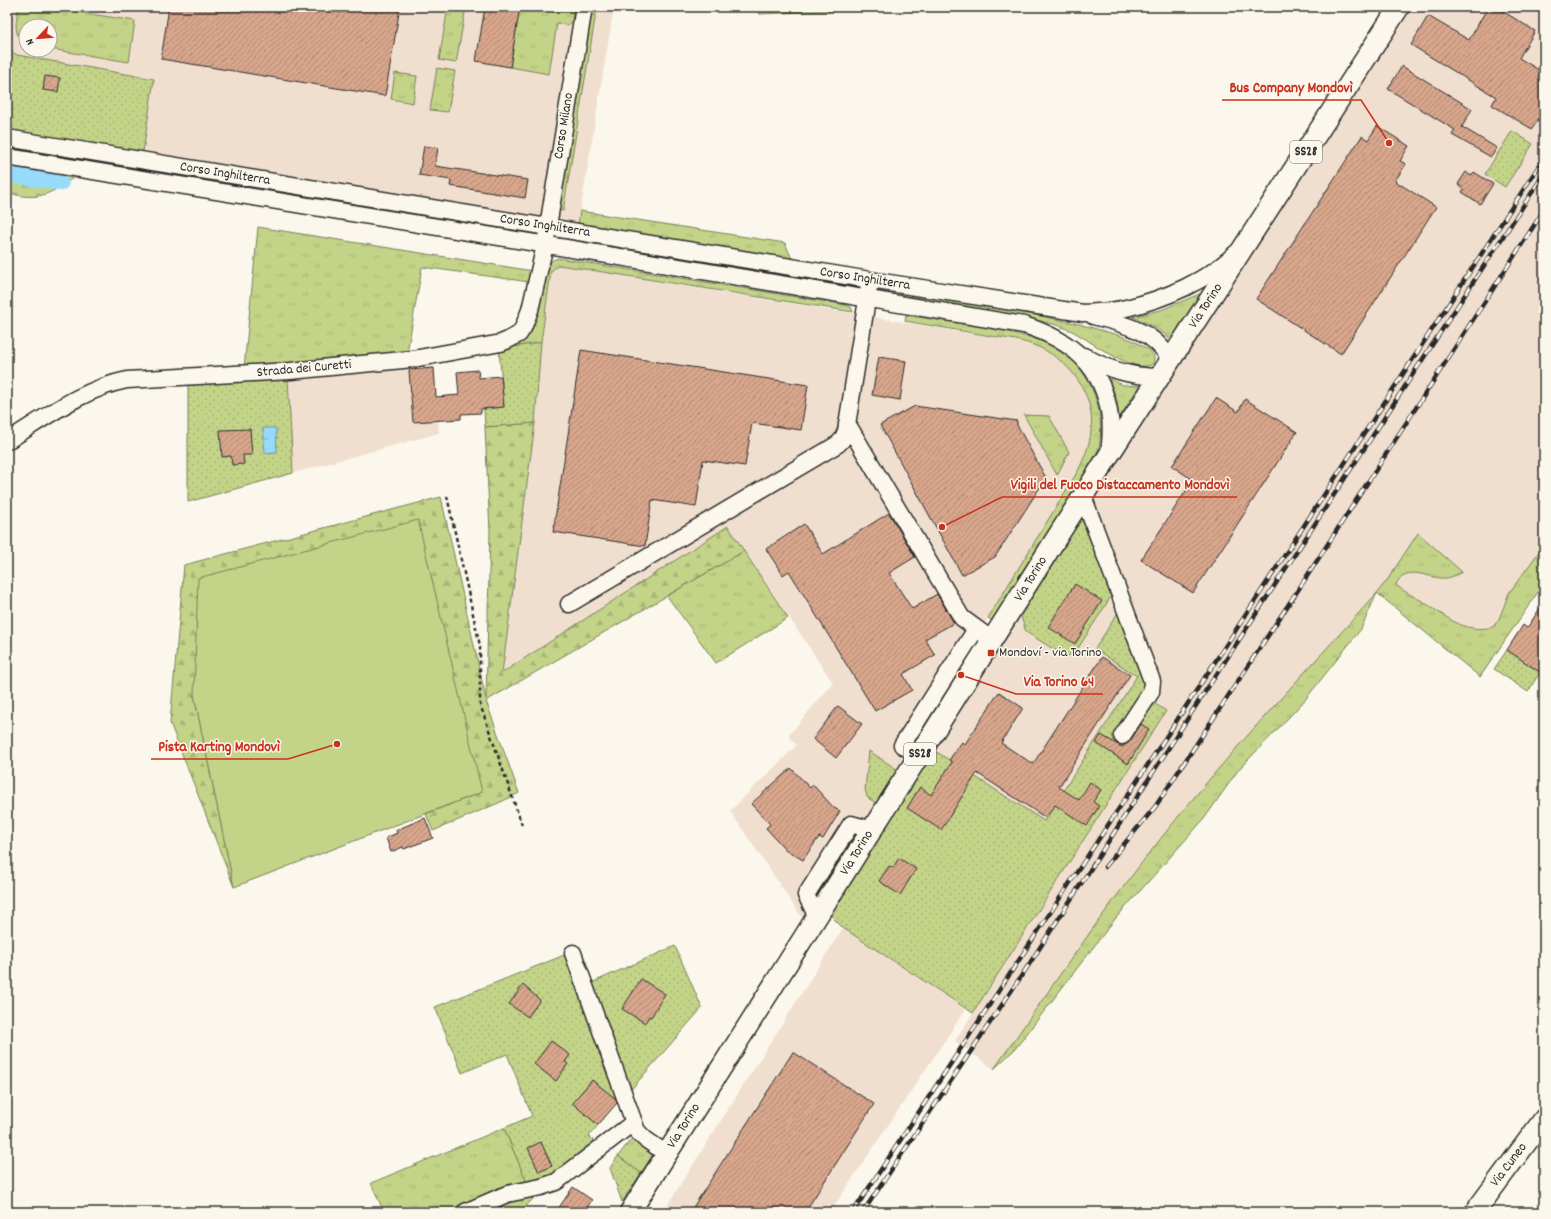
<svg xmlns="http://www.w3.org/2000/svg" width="1551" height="1219" font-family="Dekko,sans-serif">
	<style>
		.built { fill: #f0dfcf; fill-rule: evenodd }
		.grass { fill: url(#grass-tufts); stroke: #77805a }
		.forest { fill: url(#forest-firs); stroke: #77805a }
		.garden { fill: url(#garden-dots); stroke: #77805a }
		.pitch { fill: #c3d488; stroke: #77805a }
		.water { fill: url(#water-ripples); stroke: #6c94a7 }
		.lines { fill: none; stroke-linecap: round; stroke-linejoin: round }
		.canal { stroke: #98dafa; stroke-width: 16 }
		.building { fill: url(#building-hatch); stroke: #2b2b2b }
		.minor-casing { stroke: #2b2b2b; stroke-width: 19 }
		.major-casing { stroke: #2b2b2b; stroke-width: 23 }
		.path { stroke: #2b2b2b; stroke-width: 2.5; stroke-dasharray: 4 3; stroke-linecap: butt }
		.minor { stroke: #fbf7ec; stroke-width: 16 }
		.major { stroke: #fbf7ec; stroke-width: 20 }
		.rail-casing { stroke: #2b2b2b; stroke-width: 4.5 }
		.rail { stroke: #fbf7ec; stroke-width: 3; stroke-dasharray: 9; stroke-linecap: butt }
		.poi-dot { fill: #c8321e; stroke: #fbf7ec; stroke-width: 1.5 }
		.labels { text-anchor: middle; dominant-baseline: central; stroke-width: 3; stroke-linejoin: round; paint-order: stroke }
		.shield { fill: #fbf7ec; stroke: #696865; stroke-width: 1 }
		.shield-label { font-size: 13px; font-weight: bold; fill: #2b2b2b }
		.street-label { font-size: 14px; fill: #2b2b2b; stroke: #fbf7ec }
		.poi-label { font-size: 14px; fill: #2b2b2b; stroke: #fbf7ec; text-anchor: start }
		.leader { fill: none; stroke: #c8321e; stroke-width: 1.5 }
		.callout-dot { fill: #c8321e; stroke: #fbf7ec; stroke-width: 1.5 }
		.callout-label { font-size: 15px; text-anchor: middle; font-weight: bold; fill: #c8321e; stroke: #fbf7ec; stroke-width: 3; stroke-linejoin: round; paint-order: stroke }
	</style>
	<defs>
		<pattern id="grass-tufts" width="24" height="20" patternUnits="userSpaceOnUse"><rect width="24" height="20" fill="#c3d488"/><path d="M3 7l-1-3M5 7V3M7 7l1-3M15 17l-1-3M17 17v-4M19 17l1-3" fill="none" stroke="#a8b676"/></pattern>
		<pattern id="forest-firs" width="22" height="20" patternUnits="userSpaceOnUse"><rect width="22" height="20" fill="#c3d488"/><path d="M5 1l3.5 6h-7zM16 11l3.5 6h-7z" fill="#a8b676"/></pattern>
		<pattern id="garden-dots" width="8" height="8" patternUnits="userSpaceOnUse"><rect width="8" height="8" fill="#c3d488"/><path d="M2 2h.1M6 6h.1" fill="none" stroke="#a8b676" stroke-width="1.8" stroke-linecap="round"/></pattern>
		<pattern id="water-ripples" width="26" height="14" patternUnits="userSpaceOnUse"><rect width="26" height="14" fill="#98dafa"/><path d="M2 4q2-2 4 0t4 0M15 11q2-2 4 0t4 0" fill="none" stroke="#83bbd6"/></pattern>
		<pattern id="building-hatch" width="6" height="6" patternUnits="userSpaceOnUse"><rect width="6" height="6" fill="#d8a68c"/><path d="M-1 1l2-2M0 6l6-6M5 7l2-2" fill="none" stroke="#af8773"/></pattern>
	</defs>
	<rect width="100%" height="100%" fill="#fbf7ec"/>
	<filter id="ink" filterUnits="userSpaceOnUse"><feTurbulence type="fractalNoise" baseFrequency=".025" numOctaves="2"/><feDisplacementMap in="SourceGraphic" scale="8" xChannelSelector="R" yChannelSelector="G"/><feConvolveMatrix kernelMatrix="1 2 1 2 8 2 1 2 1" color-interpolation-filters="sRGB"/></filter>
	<g filter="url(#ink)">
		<path class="built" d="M 7,7 L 614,7 L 578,225 L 7,130 ZM 26,26 L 50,26 L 50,50 L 26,50 Z
			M 851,7 L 931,7 L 850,10 Z
			M 1409,7 L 1544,7 L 1544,583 L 1480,677 L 1377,593 L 1238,747 L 1162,837 L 1123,887 L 994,1069 L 955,1041 L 1080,845 L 932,749 Z
			M 559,265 L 1017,341 L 1033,345 L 1057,357 L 1075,376 L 1083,387 L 1089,403 L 1092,417 L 1092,430 L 1089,445 L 1078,471 L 1071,485 L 912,740 L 916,743 L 803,919 L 730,811 L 797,745 L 788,736 L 833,683 L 728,526 L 502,673 L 535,423 L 541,342 L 551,271 Z
			M 433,361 L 439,433 L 293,473 L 288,378 Z
			M 843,928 L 966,1009 L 830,1212 L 663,1212 Z"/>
		<path class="grass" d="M 19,7 L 59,7 L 59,9 L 135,21 L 129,62 L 50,49 L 50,26 L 26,26 L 26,44 C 12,35 16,21 19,7 Z
			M 448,7 L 466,7 L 456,63 L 439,60 Z
			M 520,7 L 574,7 L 572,20 L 568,25 L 557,23 L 549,74 L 510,67 Z
			M 591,7 L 597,7 L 563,211 L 557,210 Z
			M 759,7 L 851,7 L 850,10 L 759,14 Z
			M 437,68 L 455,71 L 448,112 L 430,110 Z
			M 395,73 L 417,76 L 413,103 L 391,99 Z
			M 7,145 L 151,168 L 150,173 L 7,150 Z
			M 199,177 L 371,204 L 370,209 L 198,181 Z
			M 580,211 L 785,243 L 792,259 L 578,225 Z
			M 447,217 L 505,226 L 504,231 L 447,222 Z
			M 258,227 L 533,271 L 530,282 L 422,267 L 407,353 L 244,368 Z
			M 579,240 L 788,273 L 787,278 L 579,244 Z
			M 558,258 L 846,305 L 851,307 L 853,312 L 559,265 L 551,271 L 541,342 L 499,350 L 511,345 L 546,267 L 553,260 Z
			M 801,275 L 859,285 L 858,290 L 801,280 Z
			M 1202,293 L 1171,340 C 1159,329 1148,322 1132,317 L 1161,310 Z
			M 911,294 L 1031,314 L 1079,324 L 1118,335 L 1134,341 L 1149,350 L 1154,356 L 1154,363 C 1137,378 1087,338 1070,330 C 1049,321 1025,318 1002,314 C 972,309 942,304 912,298 L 910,297 Z
			M 906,315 C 931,319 956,323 981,327 C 1006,332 1034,335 1057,348 C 1073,357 1085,373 1092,389 C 1099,404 1102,424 1100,440 C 1100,446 1097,452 1095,458 L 993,621 L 988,618 L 1078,471 C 1084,458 1090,445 1091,431 C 1096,393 1067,357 1033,345 C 1018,339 1001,338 985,335 C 958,330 932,326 905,321 Z
			M 1109,379 L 1123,385 L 1139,386 L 1119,419 L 1117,400 Z
			M 1024,415 L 1049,416 L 1069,452 L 1057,475 Z
			M 1418,533 L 1462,572 C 1456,575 1449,579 1441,578 C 1426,577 1404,564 1396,585 C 1404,592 1413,596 1422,601 C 1446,616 1463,634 1493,627 L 1499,619 L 1509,593 L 1544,545 L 1544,583 L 1480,677 L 1377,593 L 1361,629 L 1304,701 L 1274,733 L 1239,769 L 1204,819 L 1115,919 L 1015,1049 L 994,1069 C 1049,991 1102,912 1162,837 C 1229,752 1304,674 1377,593 L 1388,579 Z
			M 744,551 L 788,618 L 716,663 L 667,596 Z
			M 974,640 L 979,643 L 916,743 L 912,740 Z
			M 504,1128 L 528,1185 L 498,1193 L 453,1212 L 384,1212 L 371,1183 Z
			M 632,1138 L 654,1153 L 641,1173 L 618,1156 Z"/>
		<path class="forest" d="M 7,167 L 73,178 C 50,195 35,202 7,192 Z
			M 535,423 L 502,673 L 728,526 L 744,551 L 486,701 L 519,793 L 503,801 L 433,831 L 426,814 L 482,792 L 194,695 L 234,887 L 170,723 L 184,565 L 441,497 L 486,699 L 490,532 L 485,427 Z"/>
		<path class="garden" d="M 7,48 L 17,55 L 154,79 L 143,152 L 7,130 Z
			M 1512,131 L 1533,144 L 1505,187 L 1485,174 Z
			M 541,342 L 535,423 L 485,427 L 484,409 L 504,407 L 499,350 Z
			M 288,378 L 293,473 L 188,502 L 188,382 Z
			M 1082,515 L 1112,595 L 1075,653 L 1067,656 L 1063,655 L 1026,632 L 1020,613 Z
			M 1120,609 L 1148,680 L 1143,696 L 1166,711 L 973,1013 L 843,928 L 828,913 L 932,749 L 1044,821 L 1137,676 L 1095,649 Z
			M 1507,650 L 1540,672 L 1528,692 L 1494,669 Z
			M 869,751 L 898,770 L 877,804 L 867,797 L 865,789 Z
			M 675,946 L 702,1008 L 628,1093 L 589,984 Z
			M 567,954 L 618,1101 L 592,1080 L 581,1093 L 598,1125 L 589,1136 L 598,1145 L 562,1174 L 528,1185 L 504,1128 L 532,1116 L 507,1054 L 462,1073 L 435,1007 Z
			M 618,1156 L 641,1173 L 622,1202 L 610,1168 Z
			M 540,1192 L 520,1212 L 477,1212 Z"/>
		<path class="pitch" d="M 418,520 L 482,792 L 234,887 L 194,695 L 198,578 Z"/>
		<path class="water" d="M 263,428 L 276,428 L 277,452 L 265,453 Z"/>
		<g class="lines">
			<path class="canal" d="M 7,174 L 61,183"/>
		</g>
		<path class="building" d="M 169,7 L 400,7 L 385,96 L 161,59 Z
			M 485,7 L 520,7 L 510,67 L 476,61 Z
			M 1488,7 L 1496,7 L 1535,31 L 1519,58 L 1544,73 L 1544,121 L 1539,119 L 1532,129 L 1492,105 L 1496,97 L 1411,45 L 1428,16 L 1469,40 Z
			M 1402,66 L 1472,109 L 1462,127 L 1497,148 L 1491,157 L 1452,135 L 1455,130 L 1388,89 Z
			M 45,76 L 60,78 L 58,92 L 43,90 Z
			M 1377,126 L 1409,146 L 1400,161 L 1406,164 L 1395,181 L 1436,207 L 1341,354 L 1256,299 L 1362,136 L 1368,140 Z
			M 424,146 L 438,148 L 435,166 L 528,180 L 525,198 L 450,186 L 451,180 L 419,175 Z
			M 1466,172 L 1471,176 L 1474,172 L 1493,184 L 1480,204 L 1462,192 L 1464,189 L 1458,184 Z
			M 581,350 L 808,385 L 801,430 L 752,423 L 745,466 L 703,460 L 696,507 L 652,500 L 645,546 L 553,532 Z
			M 879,357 L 906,361 L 900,400 L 872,395 Z
			M 434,368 L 436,397 L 459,395 L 457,372 L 478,370 L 479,378 L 501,376 L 504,407 L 481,409 L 481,413 L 461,414 L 461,419 L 413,422 L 409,370 Z
			M 1216,398 L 1238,412 L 1245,399 L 1297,432 L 1193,593 L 1141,560 L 1193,480 L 1172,466 Z
			M 915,406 L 1017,421 L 1017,425 L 1046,478 L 995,557 L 962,575 L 880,425 Z
			M 250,429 L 252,455 L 243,455 L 244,464 L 232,465 L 231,456 L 222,457 L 220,430 Z
			M 889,513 L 915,557 L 889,573 L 912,609 L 937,594 L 954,623 L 925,639 L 935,655 L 903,674 L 912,690 L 875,711 L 789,571 L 783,575 L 766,549 L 804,524 L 823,554 Z
			M 1075,584 L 1102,601 L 1075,644 L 1048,627 Z
			M 1544,602 L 1544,675 L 1507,650 L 1523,625 L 1527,628 Z
			M 1102,657 L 1130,675 L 1059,787 L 1079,800 L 1090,782 L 1101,790 L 1093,802 L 1099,806 L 1087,826 L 1055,805 L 1046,818 L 977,773 L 941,830 L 907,808 L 920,787 L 931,795 L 952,762 L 949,760 L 962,742 L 965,744 L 999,692 L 1023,708 L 1001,743 L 1033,764 Z
			M 838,706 L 862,724 L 836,758 L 813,739 Z
			M 1141,724 L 1149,729 L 1128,764 L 1096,743 L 1101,735 L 1122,747 L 1130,741 Z
			M 791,768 L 810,788 L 813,785 L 834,808 L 840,811 L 823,839 L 819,837 L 803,860 L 786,850 L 766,828 L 770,824 L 751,804 Z
			M 425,818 L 433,838 L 404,849 L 403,847 L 391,852 L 386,838 L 397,833 L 396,830 Z
			M 899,858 L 916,869 L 900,895 L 879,881 L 889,866 L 893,868 Z
			M 641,979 L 665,994 L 651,1017 L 649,1016 L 645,1023 L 622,1009 Z
			M 523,985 L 540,1000 L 528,1017 L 509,1004 Z
			M 551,1041 L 570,1055 L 565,1062 L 568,1064 L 556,1081 L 534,1064 Z
			M 793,1052 L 874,1104 L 805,1212 L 690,1212 Z
			M 592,1080 L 616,1099 L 617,1103 L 598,1125 L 572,1103 Z
			M 541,1142 L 552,1166 L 539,1172 L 528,1148 Z
			M 573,1187 L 592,1200 L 584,1212 L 556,1212 Z"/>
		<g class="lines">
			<defs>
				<path id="minor" d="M 7,138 L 870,280 L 1083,313 C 1098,312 1112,312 1126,308 C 1165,299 1207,281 1236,253
					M 7,157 L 566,248 L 1024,325 C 1071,340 1104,366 1110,418 C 1112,430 1110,442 1109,455
					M 1093,316 C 1124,324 1155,331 1170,360
					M 1084,356 C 1110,370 1129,376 1159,377
					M 847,423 L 962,618 L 992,640
					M 7,441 C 45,418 82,389 127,380 L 290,371 L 413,359 L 501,343 L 508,340 L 519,334 L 523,328 L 530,310 L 545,245 L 584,7
					M 1083,496 L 1152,681 L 1151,692 L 1122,736
					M 569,604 L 838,444 L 842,440 L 846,431 L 869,287
					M 919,756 L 902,745 L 976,629
					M 817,917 L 806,895 L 851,824 L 872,830
					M 573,953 L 637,1131 L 645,1139 L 667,1154
					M 465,1212 L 507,1194 L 541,1187 L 556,1182 L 634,1122"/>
				<path id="major" d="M 630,1212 L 1109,455 L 1399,7
					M 1475,1212 L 1544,1119"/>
			</defs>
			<use href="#minor" class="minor-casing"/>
			<use href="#major" class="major-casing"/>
			<path class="path" d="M 447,496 L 480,646 L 480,704 L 522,825"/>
			<use href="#minor" class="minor"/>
			<use href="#major" class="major"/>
			<defs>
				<path id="rail" d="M 1105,867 L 1155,807 L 1300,587 L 1544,210
					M 853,1212 L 1166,737 L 1544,158
					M 863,1212 L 1028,966 L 1197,704 L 1544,174"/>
			</defs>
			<use href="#rail" class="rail-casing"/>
			<use href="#rail" class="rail"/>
		</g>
	</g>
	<rect class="poi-dot" x="987" y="649" width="8" height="8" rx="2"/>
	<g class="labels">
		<g class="shield">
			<rect x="1290" y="141" width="32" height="22" rx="3"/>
			<rect x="904" y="743" width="32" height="22" rx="3"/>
		</g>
		<g class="shield-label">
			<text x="1306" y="152">SS28</text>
			<text x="920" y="754">SS28</text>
		</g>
		<g class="street-label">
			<text transform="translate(564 126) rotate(-81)">Corso Milano</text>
			<text transform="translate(225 174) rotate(9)">Corso Inghilterra</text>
			<text transform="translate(545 226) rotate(9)">Corso Inghilterra</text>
			<text transform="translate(865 279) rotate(9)">Corso Inghilterra</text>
			<text transform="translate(1206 306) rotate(-57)">Via Torino</text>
			<text transform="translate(304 369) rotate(-5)">Strada dei Curetti</text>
			<text transform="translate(1031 579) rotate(-58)">Via Torino</text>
			<text transform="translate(857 853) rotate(-58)">Via Torino</text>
			<text transform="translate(684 1126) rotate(-58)">Via Torino</text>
			<text transform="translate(1509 1165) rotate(-53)">Via Cuneo</text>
		</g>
		<g class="poi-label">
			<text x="999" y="653">Mondoví - via Torino</text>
		</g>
	</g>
	<path class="leader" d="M1389 143L1361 100H1222M942 527L1002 497H1237M961 675L1016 694H1103M337 744L288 759H151"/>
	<g class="callout-dot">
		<circle cx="1389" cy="143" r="4"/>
		<circle cx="942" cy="527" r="4"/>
		<circle cx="961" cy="675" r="4"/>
		<circle cx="337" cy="744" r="4"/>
	</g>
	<g class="callout-label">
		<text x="1291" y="92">Bus Company Mondovì</text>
		<text x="1120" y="489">Vigili del Fuoco Distaccamento Mondovì</text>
		<text x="1059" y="686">Via Torino 64</text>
		<text x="219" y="751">Pista Karting Mondovì</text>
	</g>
	<rect width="1551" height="1219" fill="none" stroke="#fbf7ec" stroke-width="24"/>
	<rect x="12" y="12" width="1527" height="1195" fill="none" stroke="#2b2b2b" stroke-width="1.5" filter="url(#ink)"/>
	<g transform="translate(38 38) rotate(244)"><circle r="19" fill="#fbf7ec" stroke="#a8a59f"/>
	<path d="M0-3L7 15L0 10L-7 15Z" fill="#c8321e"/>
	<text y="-6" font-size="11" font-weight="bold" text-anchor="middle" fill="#2b2b2b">N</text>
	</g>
</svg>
